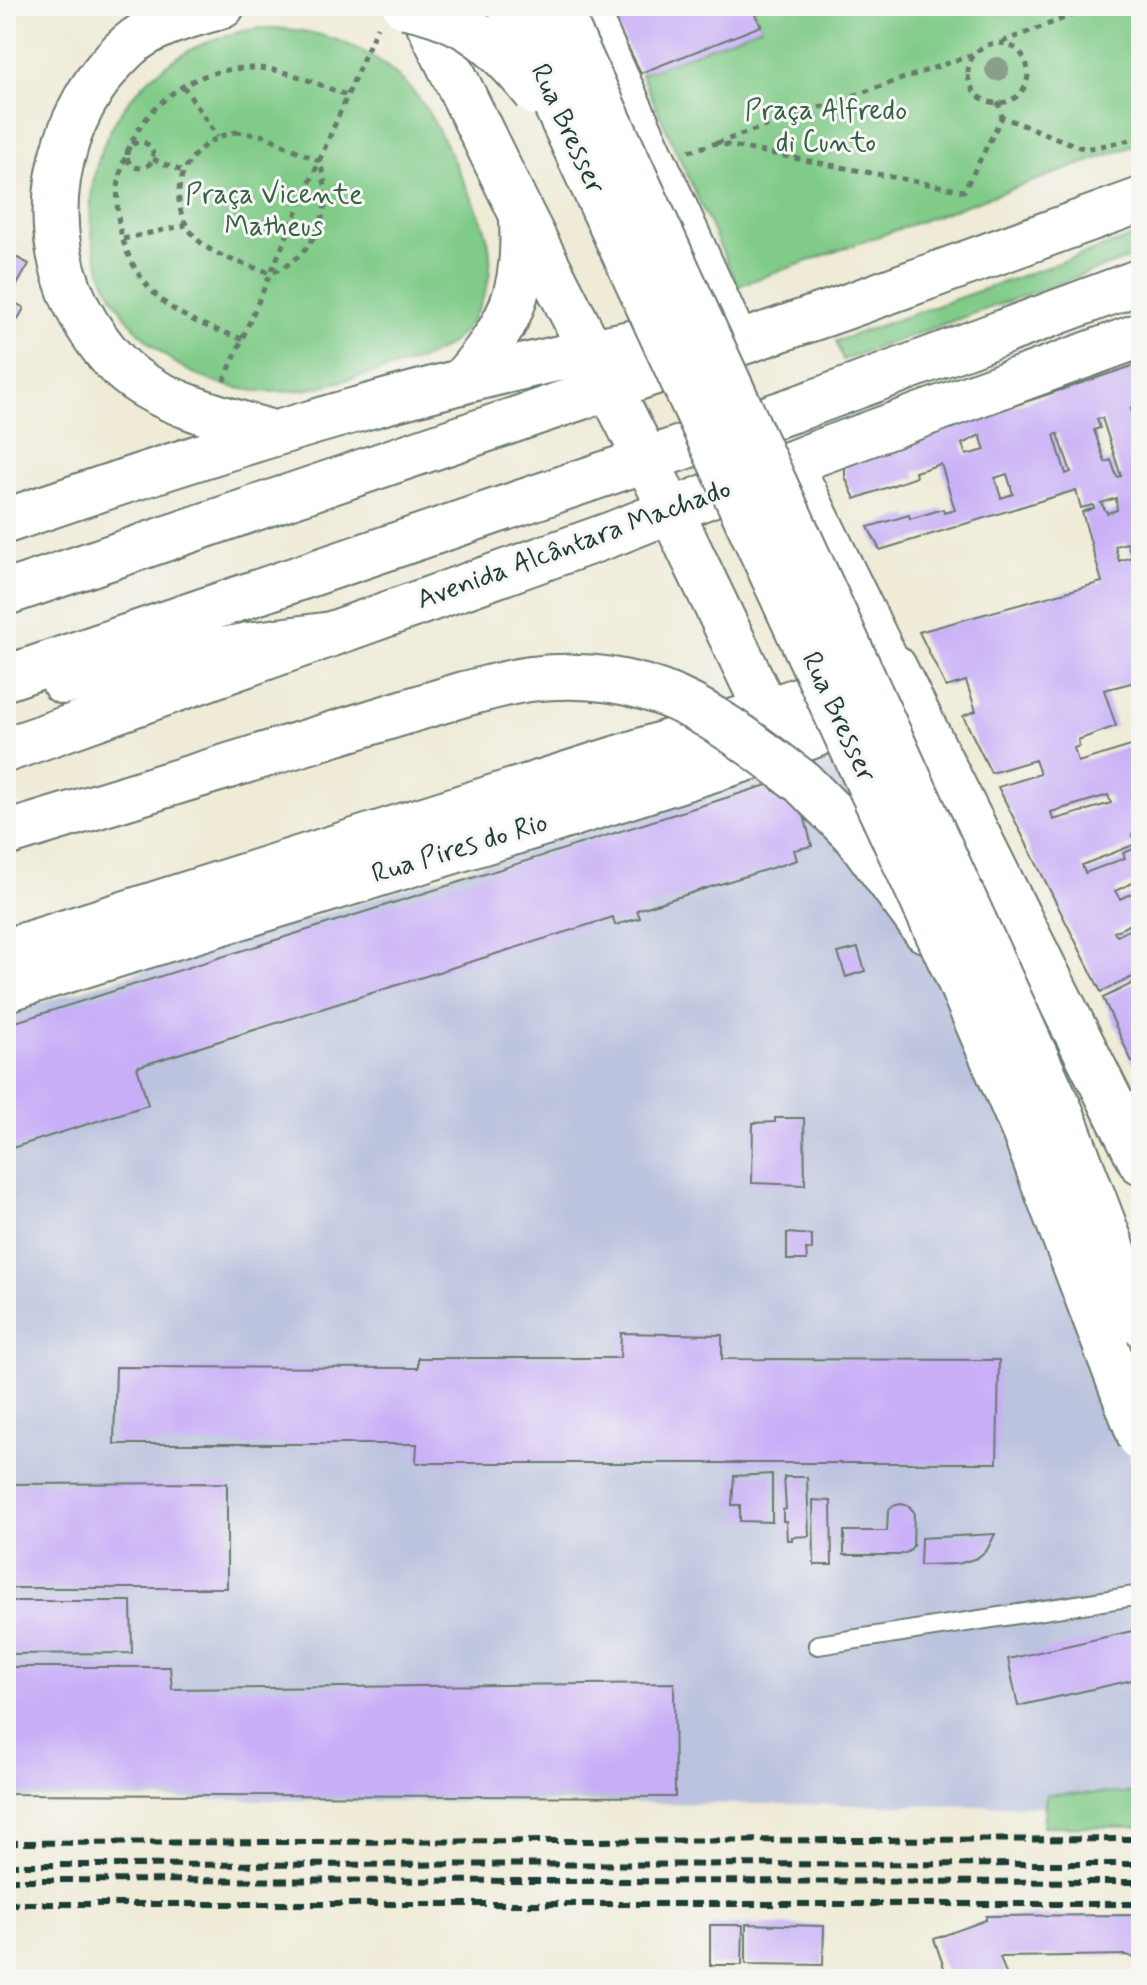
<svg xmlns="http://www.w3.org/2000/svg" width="1147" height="1985" font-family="Mynerve,sans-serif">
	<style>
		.industrial { fill: #bcc3de }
		.green { fill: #80cb88; stroke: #50845e; stroke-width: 2 }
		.building { fill: #c8aef7; fill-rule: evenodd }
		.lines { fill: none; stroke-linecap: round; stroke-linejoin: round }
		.lane-casing { stroke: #687a6d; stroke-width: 22 }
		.street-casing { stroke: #687a6d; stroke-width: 40 }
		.secondary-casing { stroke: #687a6d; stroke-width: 48 }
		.primary-casing { stroke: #687a6d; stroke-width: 48 }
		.highway-casing { stroke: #687a6d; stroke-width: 48 }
		.path { stroke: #687a6d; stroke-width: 5; stroke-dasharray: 6 6; stroke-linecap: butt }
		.lane { stroke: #fff; stroke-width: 18 }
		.street { stroke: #fff; stroke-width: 36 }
		.secondary { stroke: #fff; stroke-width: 44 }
		.primary { stroke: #fff; stroke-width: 44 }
		.highway { stroke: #fff; stroke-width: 44 }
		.rail { stroke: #1f3d34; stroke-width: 6; stroke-dasharray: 12 6; stroke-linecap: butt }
		.primary-bridge-casing { stroke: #687a6d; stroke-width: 48; stroke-linecap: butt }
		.primary-bridge { stroke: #fff; stroke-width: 44 }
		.tree { fill: #8a9f89 }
		.labels { text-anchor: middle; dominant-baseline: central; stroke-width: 6; stroke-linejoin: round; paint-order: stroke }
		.park-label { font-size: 28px; fill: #376049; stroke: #f6f6f2 }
		.street-label { font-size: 28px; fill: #1f3d34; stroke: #f6f6f2 }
	</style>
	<rect width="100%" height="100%" fill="#f6f6f2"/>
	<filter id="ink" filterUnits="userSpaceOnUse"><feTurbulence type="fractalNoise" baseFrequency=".0125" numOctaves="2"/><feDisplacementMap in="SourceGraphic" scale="16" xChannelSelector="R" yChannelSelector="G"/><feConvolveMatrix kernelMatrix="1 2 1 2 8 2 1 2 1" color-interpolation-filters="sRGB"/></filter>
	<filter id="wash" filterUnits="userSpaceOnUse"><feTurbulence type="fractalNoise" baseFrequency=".006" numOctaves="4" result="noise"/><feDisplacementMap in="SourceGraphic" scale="32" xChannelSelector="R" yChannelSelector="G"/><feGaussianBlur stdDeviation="1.8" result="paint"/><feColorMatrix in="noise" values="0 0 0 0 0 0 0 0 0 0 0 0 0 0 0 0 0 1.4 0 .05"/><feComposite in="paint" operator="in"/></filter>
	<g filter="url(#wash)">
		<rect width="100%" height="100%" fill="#efebd7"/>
		<path class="industrial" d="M 847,750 L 1009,1120 L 1141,1487 L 1141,1807 L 6,1798 L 6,1014 Z"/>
		<path class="green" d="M 753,6 L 1141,6 L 1141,143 L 738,286 L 641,74 L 761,27 Z
			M 261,28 C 322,27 382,50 420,100 C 437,123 447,149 460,174 C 470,196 483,217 488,241 C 498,287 472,337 429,356 C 409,365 387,369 366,375 C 344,380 323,387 301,390 C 257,396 211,387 174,362 C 27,261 86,51 261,28 Z
			M 1141,234 L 1141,254 L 843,360 L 836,341 Z
			M 1141,1793 L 1141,1827 L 1043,1826 L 1046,1794 Z"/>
		<g id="blocks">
			<path class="building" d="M 607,6 L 751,6 L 761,26 L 641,73 Z
				M 6,252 L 29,264 L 9,299 L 24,308 L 12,330 L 6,326 Z
				M 1141,363 L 1141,405 L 1131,408 L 1141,441 L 1141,700 L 1135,682 L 1104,690 L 1116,726 L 1078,740 L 1079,746 L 1074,748 L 1078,762 L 1141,743 L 1141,831 L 1132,834 L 1136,844 L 1082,865 L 1085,873 L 1125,858 L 1123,853 L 1138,847 L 1141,854 L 1141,879 L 1115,891 L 1120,899 L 1141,889 L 1141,919 L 1114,932 L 1117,936 L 1141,924 L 1141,973 L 1101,992 L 998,787 L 1040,774 L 1035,760 L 991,773 L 963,716 L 976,711 L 966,681 L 946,687 L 919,632 L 1102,582 L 1082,512 L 1094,508 L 1093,505 L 1081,508 L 1076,490 L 880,550 L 868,527 L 909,515 L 910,519 L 943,509 L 944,513 L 955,510 L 941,464 L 915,472 L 916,477 L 855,499 L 845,477 L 845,463 ZM 1102,418 L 1121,476 L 1117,477 L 1111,460 L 1105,462 L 1094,430 L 1100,428 L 1097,419 ZM 1058,434 L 1071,472 L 1066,474 L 1054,435 ZM 980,435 L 985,450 L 966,455 L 962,444 ZM 1007,474 L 1013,494 L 1001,498 L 995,478 ZM 1116,498 L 1117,510 L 1107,513 L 1101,503 ZM 1127,543 L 1132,557 L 1119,561 L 1115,546 ZM 1108,795 L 1111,803 L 1053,820 L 1051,812 Z
				M 770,784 L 774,791 L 778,790 L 804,815 L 812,846 L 794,850 L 797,860 L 637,910 L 640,918 L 615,925 L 613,917 L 137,1067 L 148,1105 L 6,1150 L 6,1025 Z
				M 858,948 L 865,971 L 846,977 L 838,953 Z
				M 1141,979 L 1141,1065 L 1139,1065 L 1132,1062 L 1103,998 Z
				M 775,1118 L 804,1118 L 805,1185 L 752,1183 L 753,1123 L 775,1122 Z
				M 787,1233 L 812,1235 L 812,1250 L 806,1249 L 807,1260 L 787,1260 Z
				M 621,1333 L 722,1335 L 722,1359 L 999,1360 L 997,1463 L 416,1463 L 417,1444 L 114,1444 L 116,1367 L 418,1368 L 418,1358 L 620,1358 Z
				M 772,1474 L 772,1522 L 740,1521 L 740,1505 L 732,1505 L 734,1476 Z
				M 784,1477 L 807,1477 L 809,1536 L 792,1537 L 792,1540 L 787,1540 L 786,1521 L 783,1521 L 783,1510 L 786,1509 Z
				M 227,1483 L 227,1588 L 6,1588 L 6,1484 Z
				M 813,1500 L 831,1501 L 832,1565 L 814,1565 Z
				M 901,1504 L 909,1506 L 914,1512 L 913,1546 L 908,1552 L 899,1555 L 844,1555 L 844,1531 L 887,1531 L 888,1511 L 893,1506 Z
				M 995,1534 L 987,1550 L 977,1558 L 958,1564 L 920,1565 L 921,1538 Z
				M 6,1601 L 131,1601 L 132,1653 L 6,1654 Z
				M 1141,1629 L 1141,1678 L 1018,1706 L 1008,1659 Z
				M 6,1667 L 170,1667 L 172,1689 L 674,1683 L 675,1797 L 6,1794 Z
				M 1141,1915 L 1141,1961 L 1127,1955 L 1000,1957 L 1008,1979 L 948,1979 L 934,1939 L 986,1920 L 986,1916 Z
				M 746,1924 L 824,1926 L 823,1965 L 746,1964 Z
				M 710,1925 L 743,1925 L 742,1965 L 710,1965 Z"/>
		</g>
	</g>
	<g filter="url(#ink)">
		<use href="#blocks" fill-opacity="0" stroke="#687a6d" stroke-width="2"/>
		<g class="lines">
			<defs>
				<path id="lane" d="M 818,1645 L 1141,1595"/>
				<path id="street" d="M 588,6 L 732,324
					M 806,487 L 894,667"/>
				<path id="secondary" d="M 420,6 L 522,215 L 647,461 L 779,737
					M 461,382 C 508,327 526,296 522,221
					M 6,951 L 751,716 L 894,667 L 1141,1162
					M 6,989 L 551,821 L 783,747 L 878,711"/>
				<path id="primary" d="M 222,6 C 190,16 154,23 128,46 C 52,116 32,234 86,323 C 97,341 111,360 128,374 C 165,404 228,420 273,433
					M 6,521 C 233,443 462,372 699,330
					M 6,750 L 612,534 L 817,453 L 1141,335
					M 802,782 L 857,837 L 925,930"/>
				<path id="highway" d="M 6,593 L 840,309 L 1141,200
					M 6,678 L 801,407 L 1141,281
					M 64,682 L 248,645 L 332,634"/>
			</defs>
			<use href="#lane" class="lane-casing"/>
			<use href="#street" class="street-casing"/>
			<use href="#secondary" class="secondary-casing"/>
			<use href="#primary" class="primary-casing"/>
			<use href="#highway" class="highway-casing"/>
			<path class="path" d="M 1002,42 L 1096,6
				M968 73a30 30 0 1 1 60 0a30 30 0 1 1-60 0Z
				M 183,86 L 218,137
				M 998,102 L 1002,117 L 1085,149 L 1141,138
				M 236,132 L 265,136 L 319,161 C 336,205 318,257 270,273 C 247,264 216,258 198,240 C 158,200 185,141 236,132 Z
				M127 155a13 13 0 1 1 26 0a13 13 0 1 1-26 0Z
				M 717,143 L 974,54
				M 689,151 L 717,143 L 964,191 L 1002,117
				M 153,159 L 184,172
				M 123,239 L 186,225
				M 242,339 C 212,328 180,319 156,295 C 72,210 134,66 253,68 C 286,68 316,84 346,95
				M 224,381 L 377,27"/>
			<use href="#lane" class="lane"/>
			<use href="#street" class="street"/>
			<use href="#secondary" class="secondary"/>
			<use href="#primary" class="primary"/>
			<use href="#highway" class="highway"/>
			<path class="rail" d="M 6,1843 L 1141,1839
				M 6,1865 L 1141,1864
				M 6,1880 L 1141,1882
				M 6,1904 L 1141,1904"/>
			<defs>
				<path id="primary-bridge" d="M 405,6 C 468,18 496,44 536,93
					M 510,6 L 956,973 L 1024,1131 L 1141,1439
					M 557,6 L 1061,1112 L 1141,1323
					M 6,834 L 464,694 C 485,689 508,682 530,679 C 651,666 710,712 802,782"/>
			</defs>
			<use href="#primary-bridge" class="primary-bridge-casing"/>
			<use href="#primary-bridge" class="primary-bridge"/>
		</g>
		<circle class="tree" cx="997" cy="69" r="12"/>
	</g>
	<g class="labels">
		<g class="park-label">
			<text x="826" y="111">Praça Alfredo<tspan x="826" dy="32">di Cunto</tspan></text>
			<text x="274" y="195">Praça Vicente<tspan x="274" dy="32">Matheus</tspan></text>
		</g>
		<g class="street-label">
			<text transform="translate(567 129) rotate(65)">Rua Bresser</text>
			<text transform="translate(574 545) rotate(-20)">Avenida Alcântara Machado</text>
			<text transform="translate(838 717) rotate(65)">Rua Bresser</text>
			<text transform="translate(460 849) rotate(-17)">Rua Pires do Rio</text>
		</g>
	</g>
	<rect width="1147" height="1985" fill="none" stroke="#f6f6f2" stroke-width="32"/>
</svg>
